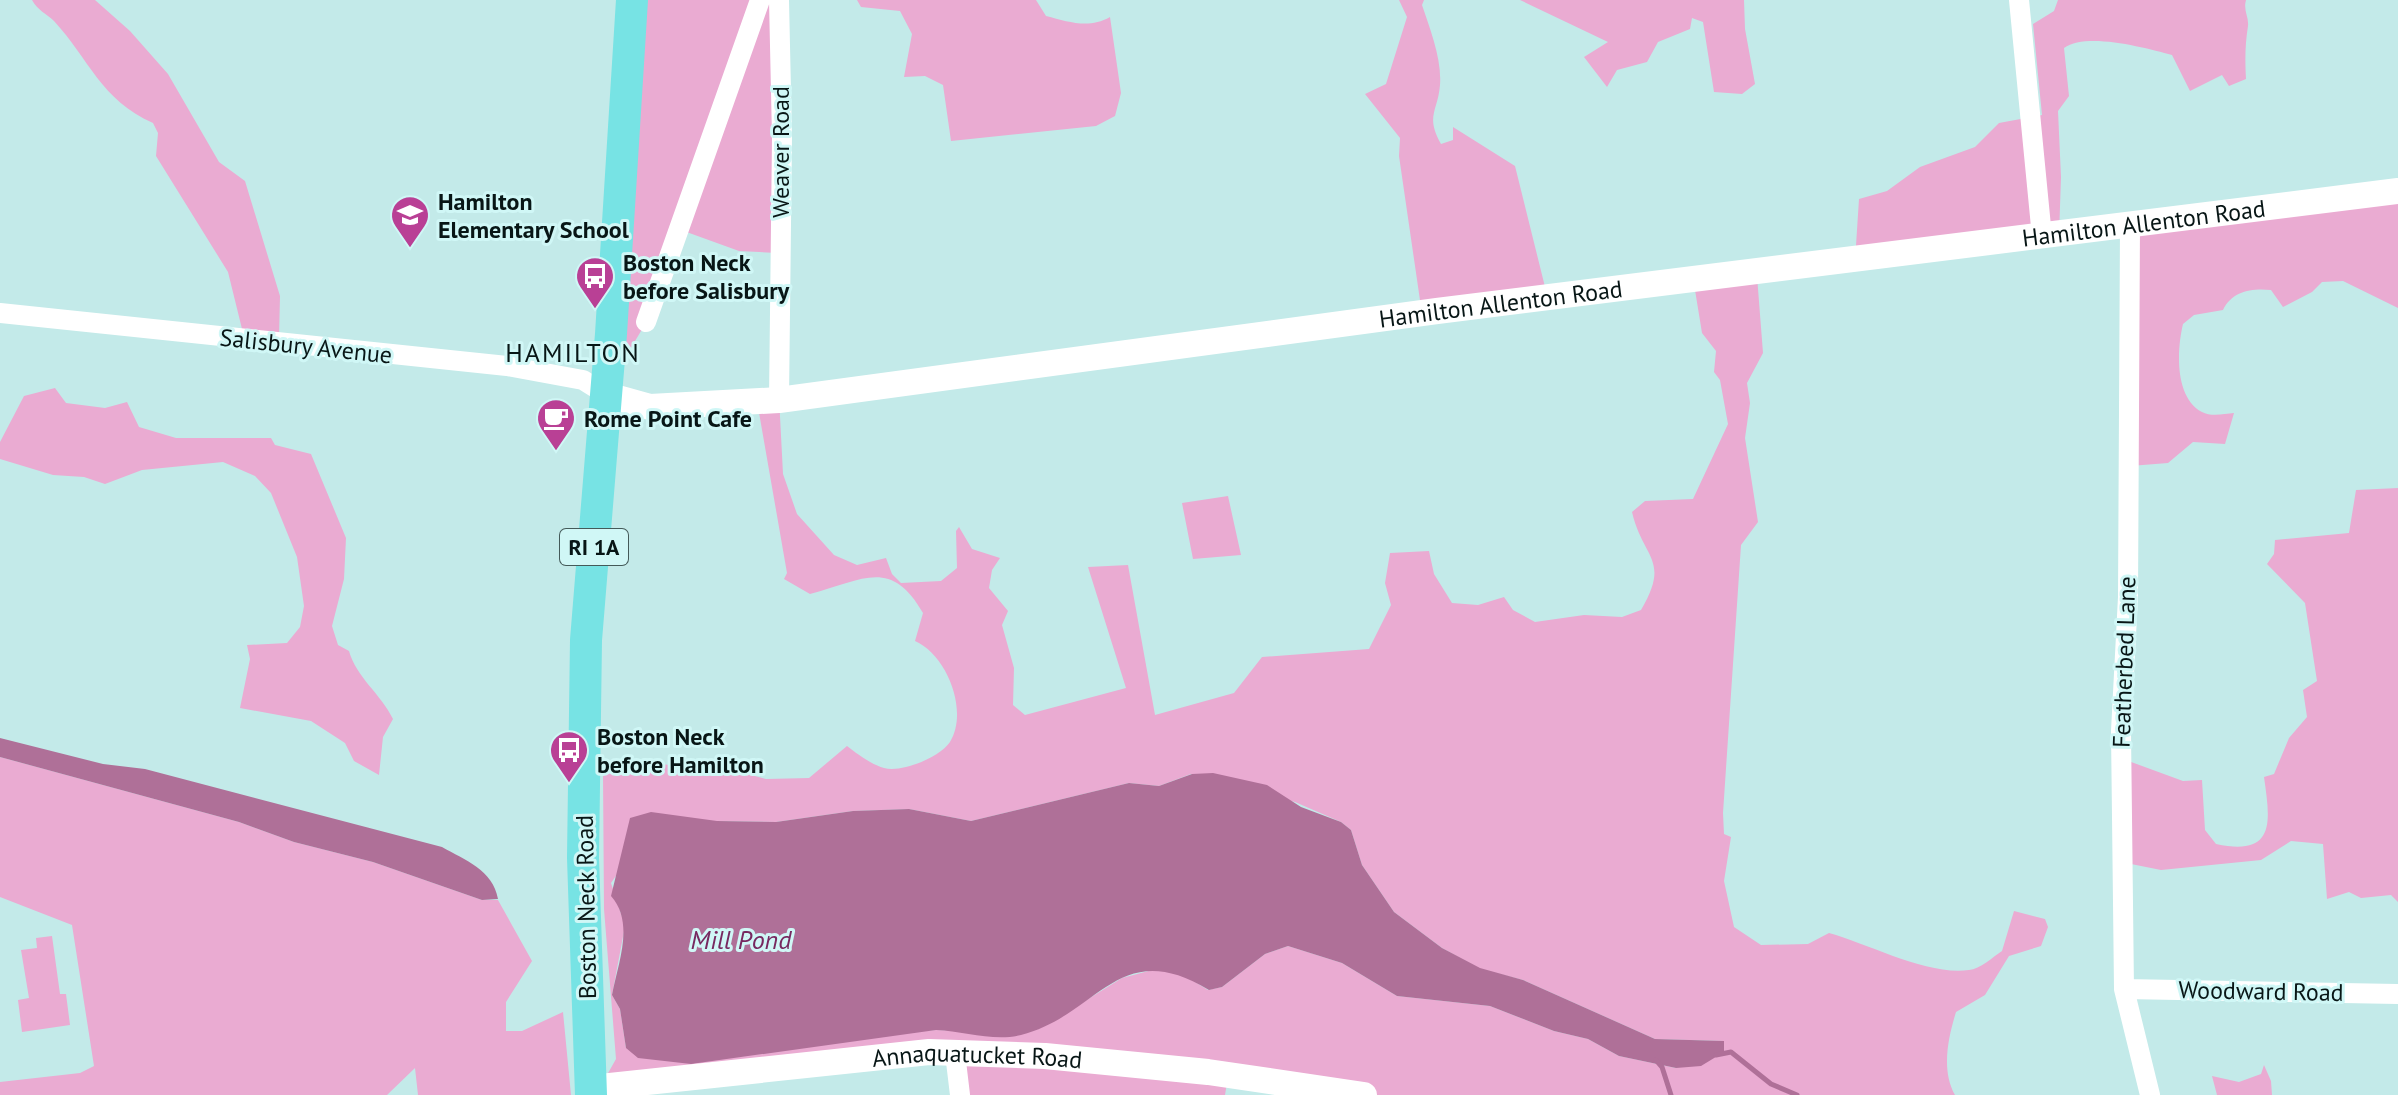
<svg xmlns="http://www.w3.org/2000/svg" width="2398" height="1095" font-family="'PT Sans',sans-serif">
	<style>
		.green { fill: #eaabd2; fill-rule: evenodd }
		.water { fill: #af7098 }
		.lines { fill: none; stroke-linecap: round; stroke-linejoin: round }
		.stream { stroke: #af7098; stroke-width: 5 }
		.minor { stroke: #fff; stroke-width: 20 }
		.tertiary { stroke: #fff; stroke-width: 26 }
		.primary { stroke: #77e3e4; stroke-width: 32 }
		.labels { text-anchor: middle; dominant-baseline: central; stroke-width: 6; stroke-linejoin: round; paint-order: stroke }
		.shield { fill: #d0f7f6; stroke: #445a59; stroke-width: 2 }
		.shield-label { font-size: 22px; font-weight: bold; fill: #081616 }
		.street-label { font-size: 24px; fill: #081616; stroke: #d0f7f6 }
		.poi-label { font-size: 24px; font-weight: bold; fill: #081616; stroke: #d0f7f6; text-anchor: start }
		.neighbourhood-label { font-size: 26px; letter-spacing: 2px; fill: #081616; stroke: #d0f7f6 }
		.water-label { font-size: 26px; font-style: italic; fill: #772960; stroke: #d0f7f6 }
	</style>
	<rect width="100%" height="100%" fill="#c3eae9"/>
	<path class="green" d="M 32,0 L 95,0 L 130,31 L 168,74 L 219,162 L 245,181 L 280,296 L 279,338 L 243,333 L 228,272 L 156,156 L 158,133 L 153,123 C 101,100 89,59 54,21 C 46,13 38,11 32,0 Z
		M 633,0 L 779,0 L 777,253 L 739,251 L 681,230 L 644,326 L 622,363 Z
		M 857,0 L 1036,0 L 1046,16 C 1069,22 1089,29 1110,17 L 1121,93 L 1115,116 L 1096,126 L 951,141 L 943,85 L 925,76 L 904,77 L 912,34 L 900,11 L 861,7 Z
		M 1399,0 L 1424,0 L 1422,5 C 1430,29 1442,59 1440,85 C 1438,111 1425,116 1441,144 L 1453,140 L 1453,127 L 1515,166 L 1548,299 L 1422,314 L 1399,156 L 1400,138 L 1365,94 L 1386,84 L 1407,17 Z
		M 1520,0 L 1744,0 L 1745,29 L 1755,84 L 1742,94 L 1714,92 L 1703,22 L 1692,18 L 1690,29 L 1658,42 L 1647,62 L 1617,70 L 1607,87 L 1584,57 L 1608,42 Z
		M 2058,0 L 2246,0 C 2243,10 2249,17 2248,26 C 2245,45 2245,60 2246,79 L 2229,86 L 2222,75 L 2190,91 L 2172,55 C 2145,48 2087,32 2064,48 L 2069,96 L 2058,111 L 2061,177 L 2059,236 L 1855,261 L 1859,199 L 1887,191 L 1920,167 L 1975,147 L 1999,123 L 2042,115 L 2033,24 L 2054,11 Z
		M 2398,192 L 2398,308 L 2343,281 L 2322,282 L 2312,292 L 2283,307 L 2271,290 C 2252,288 2232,291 2223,310 L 2194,315 L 2183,324 C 2177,349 2174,397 2202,412 C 2211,417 2224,414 2234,413 L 2225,444 L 2193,442 L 2168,463 L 2130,466 L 2131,228 Z
		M 1757,276 L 1763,353 L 1747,383 L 1750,403 L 1745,438 L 1758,522 L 1741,545 L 1723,813 L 1724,834 L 1731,837 L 1724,881 L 1734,927 L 1761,945 L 1808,944 L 1829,933 C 1869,944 1928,976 1969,970 C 1980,969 1993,957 2002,951 L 2014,911 L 2045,919 L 2048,927 L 2041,946 L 2009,956 L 1985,995 L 1956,1012 C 1948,1038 1941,1070 1955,1095 L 1359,1095 L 1228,1077 L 1225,1095 L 959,1095 L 955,1056 L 603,1082 L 616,1059 L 604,909 L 603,774 L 613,764 L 699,765 L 704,771 L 740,772 L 766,779 L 809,778 L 847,746 C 856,753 872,765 884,768 C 902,773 940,757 950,742 C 969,711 947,655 915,641 L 923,613 C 891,557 863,580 810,594 L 784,579 L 787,573 L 757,401 L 779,397 L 783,474 L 797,514 L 834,555 L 857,565 L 886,558 L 892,574 L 901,583 L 941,581 L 957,568 L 956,531 L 959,527 L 972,549 L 1000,558 L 992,570 L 989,588 L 1008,611 L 1002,625 L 1014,668 L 1013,705 L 1025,715 L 1126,688 L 1088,567 L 1128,565 L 1155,715 L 1234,693 L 1262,657 L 1369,649 L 1391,605 L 1385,583 L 1390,553 L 1429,551 L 1434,574 L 1452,603 L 1478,605 L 1504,597 L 1513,610 L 1535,622 L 1584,615 L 1622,617 L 1641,610 C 1671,559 1643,559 1632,512 L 1645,501 L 1693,499 L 1728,424 L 1720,380 L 1714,372 L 1716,351 L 1702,333 L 1695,290 ZM 1191,774 L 1295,802 L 1341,822 L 1351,830 L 1362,865 L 1394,912 L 1442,948 L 1480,969 L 1523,980 L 1655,1039 L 1724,1041 L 1676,1068 L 1619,1056 L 1588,1039 L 1554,1031 L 1490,1006 L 1397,996 L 1342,963 L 1288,946 L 1265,954 L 1222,987 L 1208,990 L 1184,975 L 1160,968 L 1122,978 L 1051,1022 L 984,1036 L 972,1031 L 936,1030 L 626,1048 L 620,1009 L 612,995 L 625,926 L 611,883 L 620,870 L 717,821 L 776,822 L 853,811 L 909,809 L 971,821 L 1129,783 L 1159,786 Z
		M 55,388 L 66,403 L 105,408 L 127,402 L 139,427 L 176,438 L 271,438 L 275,445 L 311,454 L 346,538 L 344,579 L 332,626 L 338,645 L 349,651 C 356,677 381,694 393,719 L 383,737 L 379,775 L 354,761 L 345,743 L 311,721 L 240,708 L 250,659 L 247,645 L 287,643 L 300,627 L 304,606 L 297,557 L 271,493 L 255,476 L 223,462 L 142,470 L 105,484 L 84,477 L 53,475 L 0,459 L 0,442 L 24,396 Z
		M 2398,488 L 2398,902 L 2391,895 L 2361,898 L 2349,892 L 2327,899 L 2323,844 L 2291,841 L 2261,860 L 2161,870 L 2126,863 L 2123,759 L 2183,781 L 2202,780 L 2205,830 L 2216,844 C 2277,857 2270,820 2264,777 L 2274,774 L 2289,738 L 2307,717 L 2303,690 L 2317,681 L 2305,603 L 2267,564 L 2274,554 L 2275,540 L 2349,533 L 2356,490 Z
		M 1228,496 L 1241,555 L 1193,559 L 1182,503 Z
		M 0,757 L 239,822 L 294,842 L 373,862 L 482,900 L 498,900 L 532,961 L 506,1002 L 506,1031 L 522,1031 L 563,1012 L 571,1095 L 418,1095 L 415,1068 L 387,1095 L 0,1095 L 0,1082 L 80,1073 L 94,1066 L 72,925 L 0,897 Z
		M 52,936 L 60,994 L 66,994 L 70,1025 L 22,1032 L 18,1000 L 29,998 L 21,950 L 37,948 L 36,938 Z
		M 2264,1065 L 2271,1081 L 2272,1095 L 2217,1095 L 2212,1076 L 2239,1082 L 2261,1074 Z"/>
	<path class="water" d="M 0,738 L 103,764 L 145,769 L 442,847 C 465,860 493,870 498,899 L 482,900 L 373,862 L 294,842 L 239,822 L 0,757 Z
		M 1213,773 L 1267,785 L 1301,807 L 1341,822 L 1351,830 L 1362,865 L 1394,912 L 1442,948 L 1480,968 L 1523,980 L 1655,1039 L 1724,1041 L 1724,1052 L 1701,1066 L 1676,1068 L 1619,1056 L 1588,1039 L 1554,1031 L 1490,1006 L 1397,996 L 1342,963 L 1288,946 L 1265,954 L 1222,987 L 1209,990 C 1118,935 1099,1015 1021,1035 C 994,1042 964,1031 936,1030 L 691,1064 L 638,1058 L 626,1048 L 620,1009 L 612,995 C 618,963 635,923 611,896 L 630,818 L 651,812 L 717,821 L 776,822 L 853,811 L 909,809 L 971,821 L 1129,783 L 1159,786 L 1192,774 Z"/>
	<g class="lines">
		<path class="stream" d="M 1716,1055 L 1731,1052 L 1771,1084 L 1797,1095
			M 1656,1060 L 1662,1067 L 1671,1095"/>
		<path class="minor" d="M 779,0 L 782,137 L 779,400
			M 2019,0 L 2042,237
			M 2130,225 L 2128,597 L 2121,731 L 2124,989 L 2150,1095
			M 0,313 L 507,366 L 583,380 L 607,395
			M 646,322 L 760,0
			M 2124,989 L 2398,994
			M 955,1053 L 960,1095"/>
		<g class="tertiary">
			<path id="s1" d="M 607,395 L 650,407 L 779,400 L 1437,311 L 2398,191"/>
			<path id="s2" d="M 591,1088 L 929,1052 L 1045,1056 L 1208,1072 L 1364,1095"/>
		</g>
		<path class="primary" d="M 591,1095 L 583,858 L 586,640 L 611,334 L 632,0"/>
	</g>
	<defs>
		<symbol id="school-pin" viewBox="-11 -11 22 30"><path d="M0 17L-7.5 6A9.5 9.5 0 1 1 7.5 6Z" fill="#b94095" stroke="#d0f7f6"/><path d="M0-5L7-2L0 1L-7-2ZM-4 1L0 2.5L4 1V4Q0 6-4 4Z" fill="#fff"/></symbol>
		<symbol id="bus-pin" viewBox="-11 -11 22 30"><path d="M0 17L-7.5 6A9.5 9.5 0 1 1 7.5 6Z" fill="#b94095" stroke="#d0f7f6"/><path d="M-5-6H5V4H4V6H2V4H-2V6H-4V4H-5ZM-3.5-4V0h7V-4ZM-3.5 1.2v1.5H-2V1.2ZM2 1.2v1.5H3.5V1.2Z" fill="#fff"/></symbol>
		<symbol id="cafe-pin" viewBox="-11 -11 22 30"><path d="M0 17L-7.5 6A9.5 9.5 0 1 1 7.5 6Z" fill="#b94095" stroke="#d0f7f6"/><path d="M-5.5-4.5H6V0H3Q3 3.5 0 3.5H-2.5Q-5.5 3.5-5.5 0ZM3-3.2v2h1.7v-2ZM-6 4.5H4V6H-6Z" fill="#fff"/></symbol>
	</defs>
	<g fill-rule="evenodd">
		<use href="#school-pin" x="388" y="193" width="44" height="60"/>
		<use href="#bus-pin" x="573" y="254" width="44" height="60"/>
		<use href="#cafe-pin" x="534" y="396" width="44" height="60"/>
		<use href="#bus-pin" x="547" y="728" width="44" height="60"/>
	</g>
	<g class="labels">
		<rect class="shield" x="560" y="529" width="68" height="36" rx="6"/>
		<g class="shield-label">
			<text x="594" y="547">RI 1A</text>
		</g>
		<g class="street-label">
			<text transform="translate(780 152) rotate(-90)">Weaver Road</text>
			<text stroke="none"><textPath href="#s1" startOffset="1550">Hamilton Allenton Road</textPath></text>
			<text stroke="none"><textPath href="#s1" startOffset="902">Hamilton Allenton Road</textPath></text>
			<text transform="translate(306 346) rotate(6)">Salisbury Avenue</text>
			<text transform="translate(2124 662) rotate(-88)">Featherbed Lane</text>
			<text transform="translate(586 907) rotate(-91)">Boston Neck Road</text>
			<text transform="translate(2261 991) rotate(1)">Woodward Road</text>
			<text stroke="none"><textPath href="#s2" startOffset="388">Annaquatucket Road</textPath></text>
		</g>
		<g class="poi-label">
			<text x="438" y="201">Hamilton<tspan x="438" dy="28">Elementary School</tspan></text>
			<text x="623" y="262">Boston Neck<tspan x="623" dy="28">before Salisbury</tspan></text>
			<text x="584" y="418">Rome Point Cafe</text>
			<text x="597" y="736">Boston Neck<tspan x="597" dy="28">before Hamilton</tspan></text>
		</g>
		<g class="neighbourhood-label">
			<text x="573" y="352">HAMILTON</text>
		</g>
		<g class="water-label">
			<text x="741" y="939">Mill Pond</text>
		</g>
	</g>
</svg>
